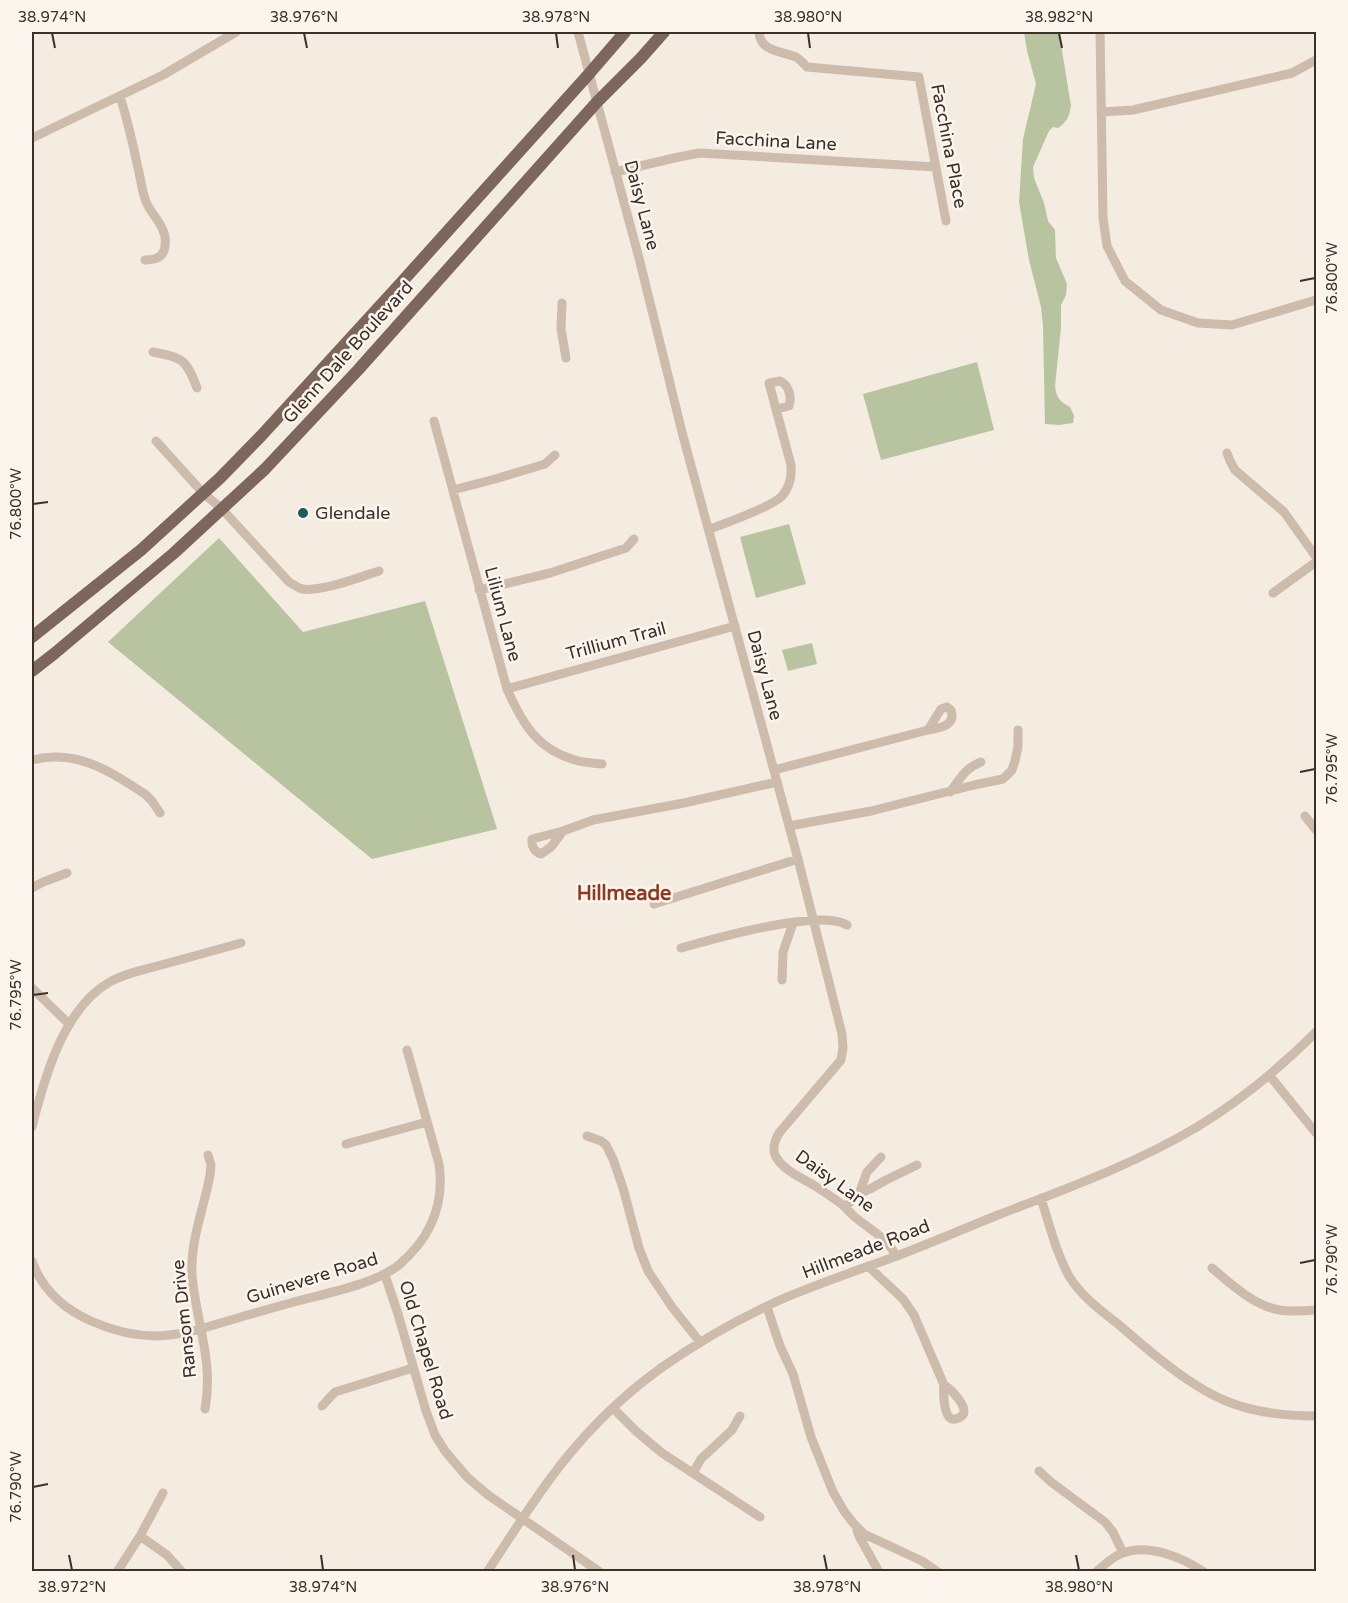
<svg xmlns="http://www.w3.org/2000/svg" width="1348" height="1603" font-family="'Varela Round',sans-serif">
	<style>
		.green { fill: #b8c4a0 }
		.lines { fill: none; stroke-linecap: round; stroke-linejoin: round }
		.minor { stroke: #cdbbac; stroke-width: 9 }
		.major { stroke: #7d675c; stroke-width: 12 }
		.ticks { fill: none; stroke: #3b302b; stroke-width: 2 }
		.poi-dot { fill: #1f5a5e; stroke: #fbf5ee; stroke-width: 2 }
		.labels { text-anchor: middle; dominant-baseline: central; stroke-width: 5; stroke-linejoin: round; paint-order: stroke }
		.street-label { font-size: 18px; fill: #3b302b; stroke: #fbf5ee }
		.poi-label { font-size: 18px; fill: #3b302b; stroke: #fbf5ee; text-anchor: start }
		.neighbourhood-label { font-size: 20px; font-weight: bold; fill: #8c3b22; stroke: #fbf5ee }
		.neatline { fill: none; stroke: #3b302b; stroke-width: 2 }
		.ticks-label { font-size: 15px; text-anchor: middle; fill: #3b302b }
	</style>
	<rect width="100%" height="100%" fill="#f4ebe1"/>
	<path class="green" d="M 1024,32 L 1059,32 L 1071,106 C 1069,117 1067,122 1058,128 L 1053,127 L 1049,131 L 1033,167 L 1034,178 L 1044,203 L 1048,221 L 1055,230 L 1056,258 L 1067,284 L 1066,295 L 1061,305 L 1061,328 L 1055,386 C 1056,397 1060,402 1070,407 L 1074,416 L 1073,423 L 1059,425 L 1045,424 L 1043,326 L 1041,307 L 1029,260 L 1019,202 L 1023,139 L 1036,84 L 1027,51 Z
		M 977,362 L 994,430 L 881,460 L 863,394 Z
		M 789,524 L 806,584 L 756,598 L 740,537 Z
		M 219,538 L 303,632 L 425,601 L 497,829 L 372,859 L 108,642 Z
		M 812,643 L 817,664 L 788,671 L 782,650 Z"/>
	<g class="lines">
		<path class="minor" d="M 578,32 L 639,258 L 683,436 L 798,859 L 842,1034 L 843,1048 L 841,1060 L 779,1133 C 775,1140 772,1147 775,1155 C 782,1170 802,1178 815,1186 C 826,1193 837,1200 846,1208 C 849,1211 852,1215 856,1218 C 871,1230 887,1238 896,1256
			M 759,32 C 760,52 782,51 796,57 C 801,60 804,64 807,67 L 919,77 L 946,221
			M 1100,32 L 1103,218 L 1107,246 L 1125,281 L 1161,310 L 1198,323 L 1232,325 L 1316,300
			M 120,96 C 127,119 133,144 138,168 C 141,179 142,194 147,204 C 154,218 168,229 165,246 C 164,257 156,260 145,260
			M 1101,112 L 1133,110 L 1292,73 L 1316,60
			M 32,138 L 163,75 L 236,32
			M 615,172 L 674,158 L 699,153 L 936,167
			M 562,303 L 561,329 L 566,358
			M 153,352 C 183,358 186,359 197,388
			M 434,421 L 507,689 C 523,725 538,751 579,761 C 586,763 595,763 602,764
			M 156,441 L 203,493 L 222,509 L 289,582 C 293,584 298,588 302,589 C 322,592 360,577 379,571
			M 1227,453 L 1230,461 L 1235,470 L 1284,512 L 1316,557
			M 453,490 L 495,479 L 545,464 L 555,455
			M 710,529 C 726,523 772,507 782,496 C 790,487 792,477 791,465 L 769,383 L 780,381 C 789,385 792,397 789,406 L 777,409
			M 479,590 L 550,573 L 626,548 L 634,539
			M 1273,593 L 1316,562
			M 507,689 L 735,626
			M 947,707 L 951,710 C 956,726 940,728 928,730 L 941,709 Z
			M 32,760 C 77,749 108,770 145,794 L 152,801 L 160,813
			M 774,770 L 928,730
			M 950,792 C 960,779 965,768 981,762
			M 1305,816 L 1316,830
			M 789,826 L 871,811 L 974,785 L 1003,779 L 1012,770 L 1015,761 L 1018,747 L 1018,730
			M 563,831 L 593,820 L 684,803 L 777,782
			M 563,831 L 551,847 L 541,854 C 534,852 531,845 532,839 Z
			M 32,888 L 43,882 L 67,873
			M 654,904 L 798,859
			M 681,948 C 714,939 820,908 847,925
			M 782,980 L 783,952 L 793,923
			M 32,988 L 69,1024
			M 1270,1076 L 1316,1133
			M 32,1127 C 44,1079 63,1010 108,983 C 125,973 147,969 165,964 C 191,957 216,950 241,943
			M 587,1136 L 601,1141 L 606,1145 L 613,1159 L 623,1188 L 639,1248 L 648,1271 L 672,1307 L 700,1342
			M 346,1144 L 427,1122
			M 859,1194 L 867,1172 L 881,1157
			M 1041,1198 C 1049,1224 1056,1252 1069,1276 C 1081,1296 1100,1310 1118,1324 C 1148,1350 1189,1386 1226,1401 C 1255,1413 1286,1416 1316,1416
			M 845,1207 L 859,1194 L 870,1189 L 886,1180 L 917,1165
			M 32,1261 C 42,1289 64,1309 91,1321 C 111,1330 134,1336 157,1336 C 186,1335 213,1325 241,1317 C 258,1312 276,1307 294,1302 C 323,1294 377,1284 400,1264 C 431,1237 445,1205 439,1164 L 407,1050
			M 868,1266 L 903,1299 L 914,1315 L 944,1385
			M 1212,1268 C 1231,1284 1253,1305 1279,1310 C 1291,1312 1304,1311 1316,1310
			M 385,1275 L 398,1314 L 426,1411 L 435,1435 L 445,1451 L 467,1477 L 488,1495 L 600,1572
			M 767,1307 L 780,1346 L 793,1374 L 811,1437 L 833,1492 L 844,1511 L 854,1524 L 864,1534 L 922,1561 L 938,1572
			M 944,1385 C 950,1388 964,1403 964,1411 C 964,1417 954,1422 949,1417 C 944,1412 943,1392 944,1385 Z
			M 322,1406 L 335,1392 L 413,1368
			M 613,1408 L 637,1432 L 662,1453 L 760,1517
			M 205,1409 C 214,1361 196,1322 192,1275 C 190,1241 204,1208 210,1175 L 211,1165 L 208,1155
			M 1039,1471 L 1051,1482 L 1105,1522 L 1113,1532 L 1123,1553
			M 693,1473 L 701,1459 L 732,1430 L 740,1416
			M 857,1530 L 859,1536 L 879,1572
			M 140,1536 L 167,1555 L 182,1572
			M 117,1572 L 140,1536 L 163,1493
			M 487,1572 C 507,1542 526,1512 547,1483 C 578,1440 618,1399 661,1368 C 698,1342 738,1319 780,1300 C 817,1284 856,1271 894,1257 C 929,1244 963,1229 998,1215 C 1065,1189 1135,1164 1197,1127 C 1241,1100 1280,1068 1316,1032
			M 1096,1572 C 1104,1565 1113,1556 1123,1553 C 1149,1543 1183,1558 1204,1572"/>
		<path class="major" d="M 32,637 L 141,550 L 220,478 L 261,436 L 400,284 L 588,75 L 625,32
			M 32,671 L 55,653 L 174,553 L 265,469 L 358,370 L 597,102 L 641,58 L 664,32"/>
	</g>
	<path class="ticks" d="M 52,33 L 55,48M 304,33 L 307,48M 556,33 L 558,48M 808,33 L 810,48M 1059,33 L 1062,48M 1300,281 L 1315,278M 33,504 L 48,502M 1300,772 L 1315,769M 33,995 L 48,993M 1300,1263 L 1315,1260M 33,1487 L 48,1484M 69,1555 L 72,1570M 321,1555 L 323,1570M 573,1555 L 575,1570M 824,1555 L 827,1570M 1076,1555 L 1079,1570"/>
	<circle class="poi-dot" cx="303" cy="513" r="6"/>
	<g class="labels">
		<g class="street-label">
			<text transform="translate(776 141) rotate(3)">Facchina Lane</text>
			<text transform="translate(949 146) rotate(79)">Facchina Place</text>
			<text transform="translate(642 205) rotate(75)">Daisy Lane</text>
			<text transform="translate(348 352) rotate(-48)">Glenn Dale Boulevard</text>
			<text transform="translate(503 614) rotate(75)">Lilium Lane</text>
			<text transform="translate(616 641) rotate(-15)">Trillium Trail</text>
			<text transform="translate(765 675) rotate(75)">Daisy Lane</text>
			<text transform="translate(835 1181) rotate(36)">Daisy Lane</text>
			<text transform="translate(866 1249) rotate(-21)">Hillmeade Road</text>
			<text transform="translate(312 1278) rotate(-17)">Guinevere Road</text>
			<text transform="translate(184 1319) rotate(-96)">Ransom Drive</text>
			<text transform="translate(426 1350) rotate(73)">Old Chapel Road</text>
		</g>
		<g class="poi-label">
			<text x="315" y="513">Glendale</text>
		</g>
		<g class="neighbourhood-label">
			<text x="624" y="894">Hillmeade</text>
		</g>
	</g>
	<rect width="1348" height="1603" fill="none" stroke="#fbf5ee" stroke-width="66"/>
	<rect x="33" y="33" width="1282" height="1537" class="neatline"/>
	<g class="ticks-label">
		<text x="52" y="22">38.974°N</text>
		<text x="304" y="22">38.976°N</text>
		<text x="556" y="22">38.978°N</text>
		<text x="808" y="22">38.980°N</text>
		<text x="1059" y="22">38.982°N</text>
		<text transform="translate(1332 278) rotate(-90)" y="5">76.800°W</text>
		<text transform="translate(16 504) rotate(-90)" y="5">76.800°W</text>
		<text transform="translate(1332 769) rotate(-90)" y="5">76.795°W</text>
		<text transform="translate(16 995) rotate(-90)" y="5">76.795°W</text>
		<text transform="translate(1332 1260) rotate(-90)" y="5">76.790°W</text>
		<text transform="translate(16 1487) rotate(-90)" y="5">76.790°W</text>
		<text x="72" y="1592">38.972°N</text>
		<text x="323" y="1592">38.974°N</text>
		<text x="575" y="1592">38.976°N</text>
		<text x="827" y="1592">38.978°N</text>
		<text x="1079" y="1592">38.980°N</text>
	</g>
</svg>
